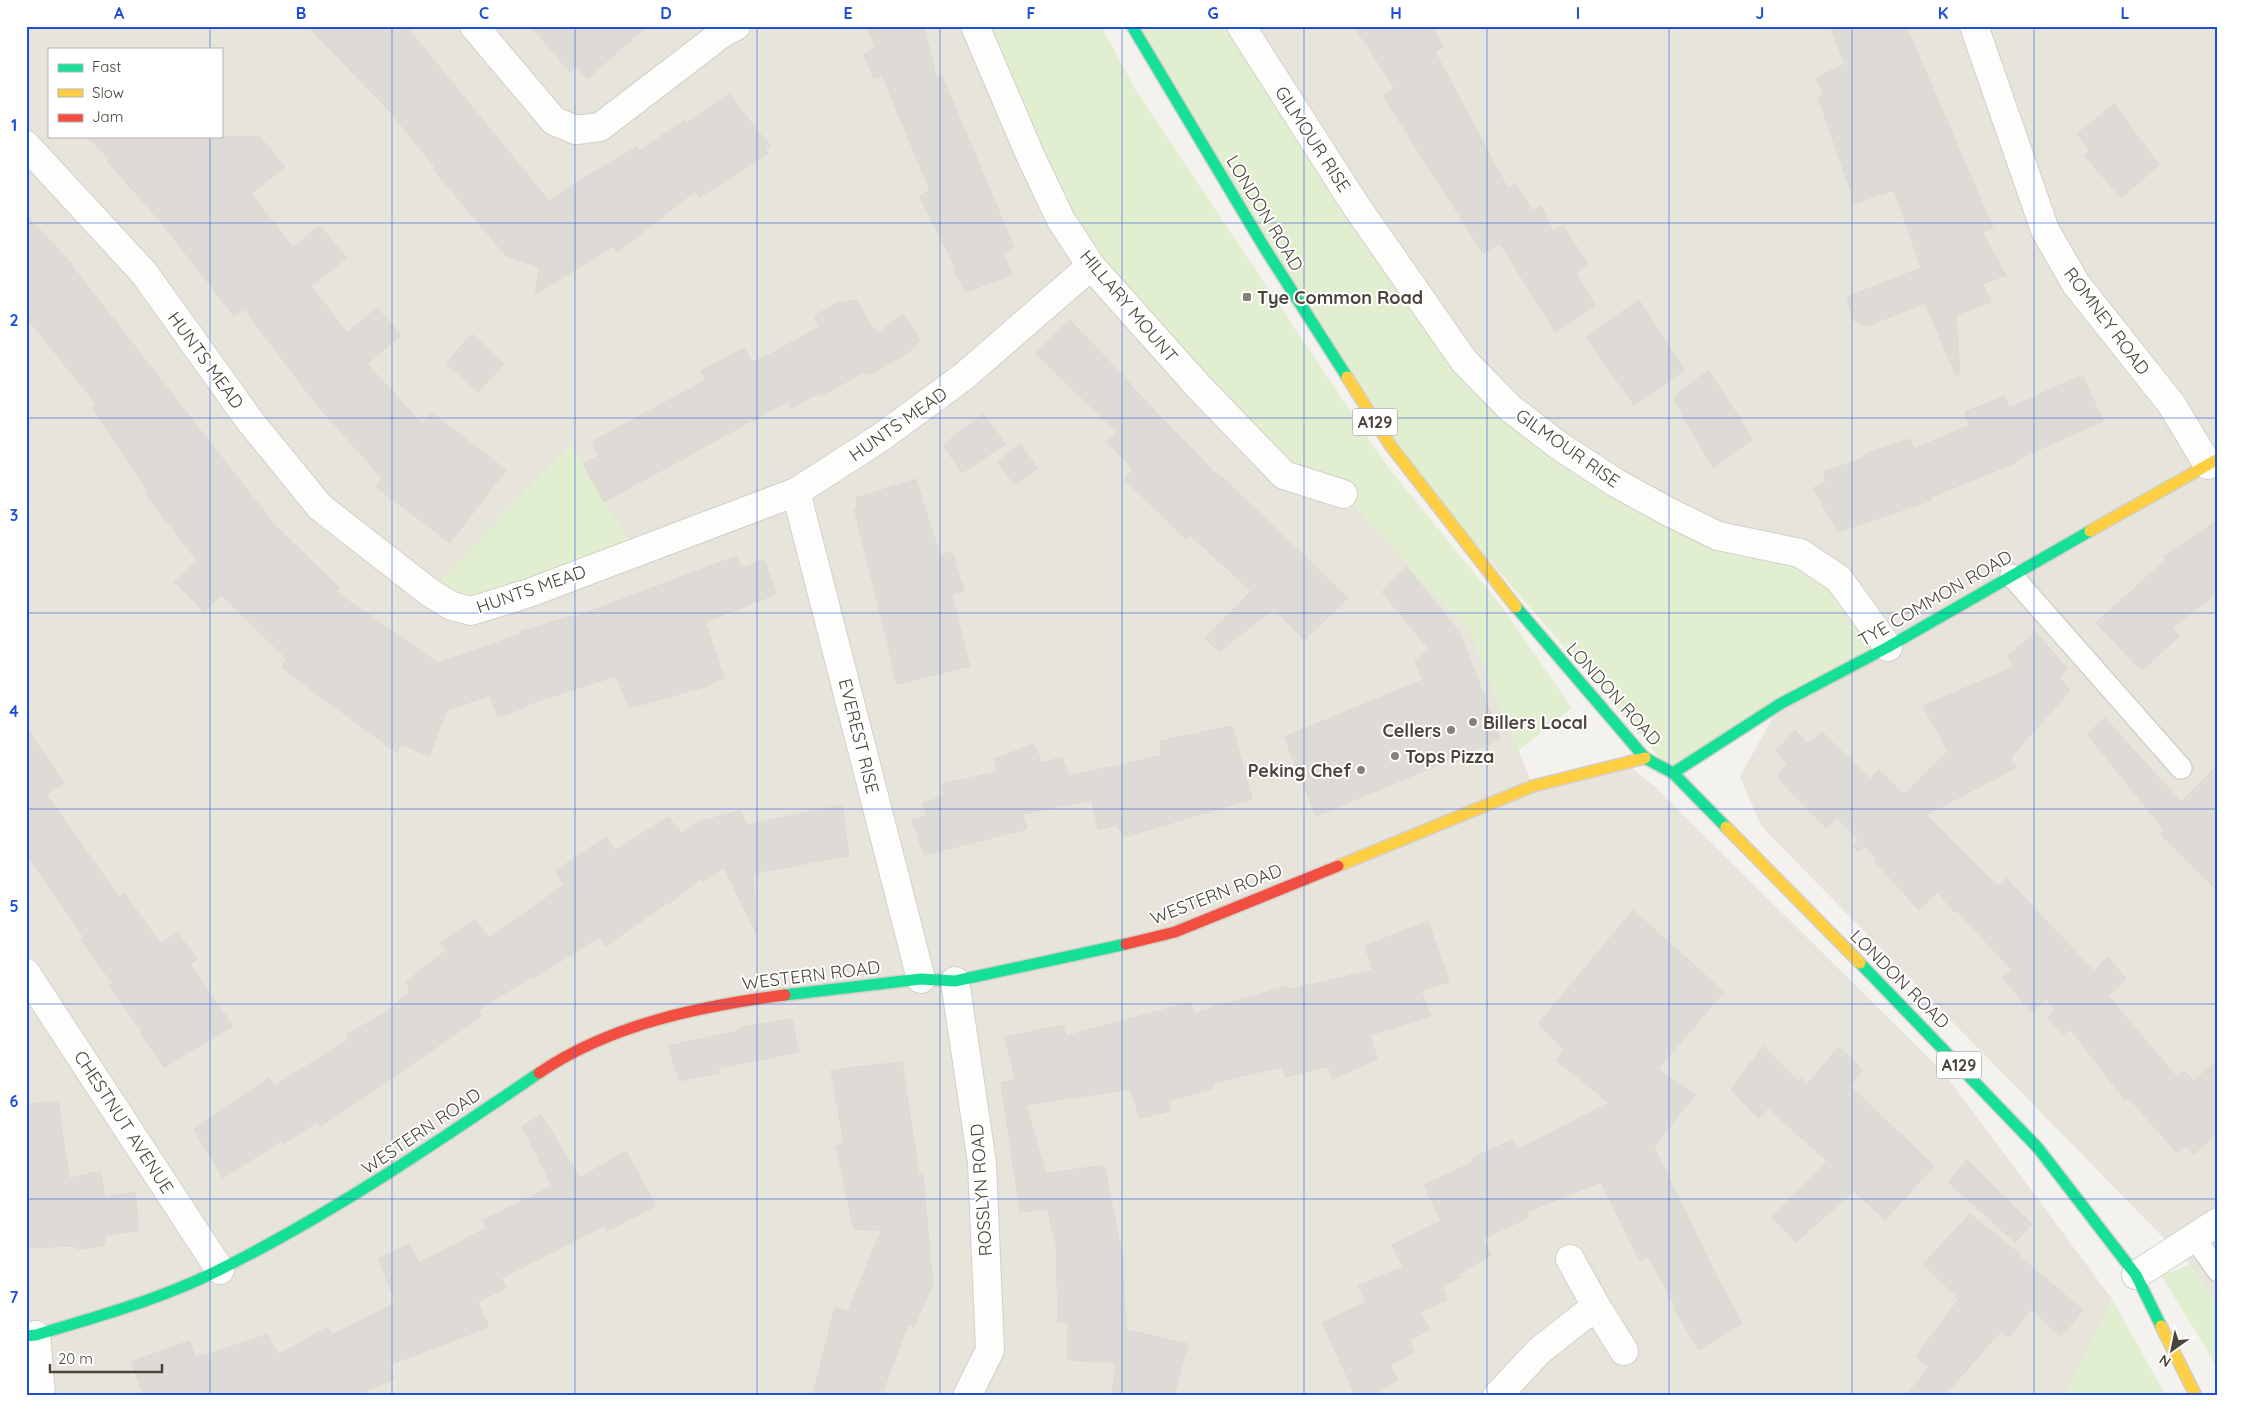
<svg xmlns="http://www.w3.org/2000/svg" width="2244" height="1422" font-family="Quicksand,sans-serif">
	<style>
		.residential { fill: #e7e4dc; fill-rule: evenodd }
		.green { fill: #e1eecf }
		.building { fill: #dedbd6; stroke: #dcd9d4 }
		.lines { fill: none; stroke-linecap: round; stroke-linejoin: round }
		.lane-casing { stroke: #d2d0cb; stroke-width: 24 }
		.street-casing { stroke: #d2d0cb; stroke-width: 30 }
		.fast-casing { stroke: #d3cfc5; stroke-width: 14 }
		.slow-casing { stroke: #d3cfc5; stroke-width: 14 }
		.jam-casing { stroke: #d3cfc5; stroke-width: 14 }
		.lane { stroke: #fdfdfc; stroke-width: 21 }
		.street { stroke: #fdfdfc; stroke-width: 28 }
		.fast { stroke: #16e098; stroke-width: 11 }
		.slow { stroke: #ffcf43; stroke-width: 11 }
		.jam { stroke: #f24e42; stroke-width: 11 }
		.grid { fill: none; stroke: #1d4ed8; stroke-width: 1; stroke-opacity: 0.55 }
		.poi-dot { fill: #868178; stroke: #fff; stroke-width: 2 }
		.labels { text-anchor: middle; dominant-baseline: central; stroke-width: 4; stroke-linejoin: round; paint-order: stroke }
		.shield { fill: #fff; stroke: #817c74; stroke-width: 1 }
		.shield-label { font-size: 16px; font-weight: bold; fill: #4b4439 }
		.street-label { font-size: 18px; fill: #4b4439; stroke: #fff }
		.poi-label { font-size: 18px; font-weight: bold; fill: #4b4439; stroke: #fff; text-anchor: start }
		.neatline { fill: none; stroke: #1d4ed8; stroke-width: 2 }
		.grid-label { font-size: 16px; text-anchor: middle; font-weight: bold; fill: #1d4ed8 }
	</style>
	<rect width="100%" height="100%" fill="#f4f2ee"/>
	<path class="residential" d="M 26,26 L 975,26 L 1343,494 L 1469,631 L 1533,785 L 1626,763 L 1655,787 L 1945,1074 L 2112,1299 L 2064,1396 L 26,1396 ZM 49,49 L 221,49 L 221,136 L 49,136 Z
		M 1241,26 L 2218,26 L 2218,1304 L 2190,1265 L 1762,827 L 1740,777 L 1780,704 L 1718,536 L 1510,408 Z"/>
	<path class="green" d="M 975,26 L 1101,26 L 1137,92 L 1387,466 L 1502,607 L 1572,708 L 1518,751 L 1469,631 L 1343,494 L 1284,475 L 1091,266 Z
		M 1132,26 L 1241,26 L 1464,361 L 1616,483 L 1800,553 L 1888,647 L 1673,773 L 1390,445 Z
		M 571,444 L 636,553 L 495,604 L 429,592 Z
		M 2190,1265 L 2218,1304 L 2218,1369 L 2161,1275 Z
		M 2112,1299 L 2166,1396 L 2064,1396 Z"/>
	<path class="building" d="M 307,26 L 406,26 L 549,201 L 584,178 L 637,147 L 639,151 L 685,120 L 687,123 L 729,94 L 770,146 L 765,149 L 768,154 L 699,198 L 695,191 L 617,252 L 613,246 L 535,295 L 540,267 L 506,256 L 433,169 L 435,167 L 387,108 Z
		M 531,26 L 647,26 L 587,79 L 576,67 L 570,72 Z
		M 867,26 L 924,26 L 936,78 L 942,76 L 1014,247 L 1003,252 L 1012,275 L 965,292 L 954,270 L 956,268 L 919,196 L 930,190 L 882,75 L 874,79 L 864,54 L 875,47 Z
		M 1354,26 L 1431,26 L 1443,46 L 1435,52 L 1508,189 L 1515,184 L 1533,211 L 1541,206 L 1553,232 L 1563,225 L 1588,264 L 1576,273 L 1595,306 L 1555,332 L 1500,243 L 1483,253 L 1383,96 L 1395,88 Z
		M 1830,26 L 1906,26 L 1993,228 L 1982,232 L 2006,275 L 1983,284 L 1991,302 L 1956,315 L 1960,374 L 1956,375 L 1925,303 L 1867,326 L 1853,320 L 1847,297 L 1921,268 L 1894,190 L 1855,203 L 1818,97 L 1823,94 L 1816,78 L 1845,64 Z
		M 2114,104 L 2159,165 L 2121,198 L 2084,155 L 2090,150 L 2077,134 Z
		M 86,136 L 259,136 L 285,167 L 251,194 L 293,247 L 320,226 L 347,258 L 311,286 L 347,333 L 377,308 L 401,335 L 367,364 L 423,425 L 432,413 L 506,470 L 450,543 L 376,487 L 382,478 L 316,404 L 244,309 L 234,316 L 160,221 L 107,161 L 109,159 Z
		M 26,215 L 73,265 L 72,266 L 274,524 L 339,588 L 336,592 L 438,663 L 521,634 L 520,632 L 571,616 L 572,618 L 737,556 L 741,568 L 764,560 L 777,594 L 705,622 L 724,678 L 710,683 L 711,685 L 629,708 L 616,676 L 526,705 L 527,707 L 498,717 L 490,695 L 446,711 L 429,756 L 401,744 L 397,753 L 281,667 L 287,659 L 221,595 L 204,612 L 174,582 L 197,561 L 145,493 L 148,491 L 92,407 L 96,404 L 26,317 Z
		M 856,300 L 877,334 L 903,314 L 920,340 L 909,352 L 869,375 L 864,372 L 821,396 L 819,393 L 791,408 L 788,401 L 604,502 L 583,464 L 599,456 L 592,442 L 706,380 L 701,371 L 744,348 L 752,362 L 769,355 L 819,327 L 814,316 L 839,302 Z
		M 1639,300 L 1685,370 L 1634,405 L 1586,337 Z
		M 1069,319 L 1131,384 L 1130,385 L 1216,474 L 1218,473 L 1348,598 L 1304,640 L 1273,609 L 1219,652 L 1205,638 L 1251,591 L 1190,535 L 1186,539 L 1125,480 L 1133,469 L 1107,443 L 1117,432 L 1035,353 Z
		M 472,334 L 504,364 L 478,392 L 446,363 Z
		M 1708,370 L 1753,439 L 1713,468 L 1673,398 Z
		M 2082,375 L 2103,421 L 2014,461 L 2015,463 L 1931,497 L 1932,500 L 1838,532 L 1813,488 L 1827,482 L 1823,472 L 1864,458 L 1863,455 L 1910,439 L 1914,449 L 1970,425 L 1965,412 L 2005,396 L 2009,408 Z
		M 984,414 L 1005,444 L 962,473 L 943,445 Z
		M 1020,444 L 1037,468 L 1015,485 L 998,462 Z
		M 916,479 L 940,555 L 952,552 L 964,591 L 952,595 L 970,666 L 897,684 L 854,508 L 857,507 L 856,498 Z
		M 2218,520 L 2218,592 L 2172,628 L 2179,636 L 2142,671 L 2096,623 L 2165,560 L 2163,557 Z
		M 1406,566 L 1459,632 L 1501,739 L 1316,816 L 1284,737 L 1423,680 L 1415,661 L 1428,648 L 1382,592 Z
		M 2035,632 L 2068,669 L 2059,677 L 2070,691 L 2011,757 L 2017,767 L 1926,815 L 1998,886 L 2006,878 L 2094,971 L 2108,957 L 2126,979 L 2108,996 L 2177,1077 L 2184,1071 L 2194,1081 L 2218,1059 L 2218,1132 L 2194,1154 L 2186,1146 L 2177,1153 L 2128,1097 L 2125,1100 L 2070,1029 L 2063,1035 L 2047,1018 L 2055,1010 L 2046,998 L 2032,1013 L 2003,978 L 2012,970 L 1956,910 L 1954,912 L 1938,892 L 1919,910 L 1874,861 L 1877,859 L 1865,847 L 1857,851 L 1854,846 L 1859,840 L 1837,818 L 1826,828 L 1777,777 L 1787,764 L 1776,751 L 1795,730 L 1808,744 L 1822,732 L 1870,779 L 1879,770 L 1904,794 L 1948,751 L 1923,706 L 2014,667 L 2007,657 Z
		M 2105,718 L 2181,802 L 2218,765 L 2218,891 L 2161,835 L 2164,830 L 2087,734 Z
		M 1232,726 L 1252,799 L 1124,837 L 1117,825 L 1098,830 L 1092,800 L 1023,814 L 1027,829 L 924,855 L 912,820 L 927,816 L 923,803 L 944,796 L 942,784 L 997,772 L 994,759 L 1034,744 L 1042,763 L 1062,757 L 1069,776 L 1161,756 L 1160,741 Z
		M 26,728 L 64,783 L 46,794 L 119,897 L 124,893 L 161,944 L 177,932 L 197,959 L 190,964 L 233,1026 L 164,1067 L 140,1033 L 142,1032 L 109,986 L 113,984 L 81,940 L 84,937 L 26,854 Z
		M 842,805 L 849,856 L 753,873 L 756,933 L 724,867 L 703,882 L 701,878 L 670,903 L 669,902 L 605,946 L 599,937 L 534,978 L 533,976 L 478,1010 L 482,1016 L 320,1127 L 317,1122 L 283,1144 L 281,1141 L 223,1178 L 194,1129 L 269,1078 L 274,1086 L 348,1040 L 346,1035 L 388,1011 L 410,991 L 406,982 L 446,950 L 441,943 L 475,919 L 489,938 L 564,885 L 555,871 L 606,837 L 615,851 L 668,817 L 682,834 L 698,822 L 740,811 L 747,825 Z
		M 1633,910 L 1724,992 L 1658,1069 L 1695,1095 L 1654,1147 L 1718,1279 L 1742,1323 L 1699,1350 L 1674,1308 L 1676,1307 L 1648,1256 L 1640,1261 L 1601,1182 L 1526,1212 L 1528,1218 L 1482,1239 L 1491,1255 L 1459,1274 L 1461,1277 L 1442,1286 L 1447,1300 L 1420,1312 L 1430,1330 L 1409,1340 L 1414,1352 L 1390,1365 L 1398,1380 L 1371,1396 L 1356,1396 L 1322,1323 L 1366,1302 L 1358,1286 L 1403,1267 L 1392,1245 L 1441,1221 L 1424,1185 L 1474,1162 L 1472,1158 L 1512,1140 L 1517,1150 L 1609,1103 L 1556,1060 L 1564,1050 L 1538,1024 Z
		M 1428,921 L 1449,982 L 1421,991 L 1431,1016 L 1370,1035 L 1377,1059 L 1333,1079 L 1328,1066 L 1285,1077 L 1282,1067 L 1212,1083 L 1213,1088 L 1168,1101 L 1170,1111 L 1140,1118 L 1130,1089 L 1026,1105 L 1046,1174 L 1104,1165 L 1123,1260 L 1126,1330 L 1188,1344 L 1174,1396 L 1112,1396 L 1116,1363 L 1068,1360 L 1068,1322 L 1058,1322 L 1056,1243 L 1047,1209 L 1020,1212 L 1001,1083 L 1016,1080 L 1005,1037 L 1063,1025 L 1066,1036 L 1191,1002 L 1194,1013 L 1287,986 L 1288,990 L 1373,970 L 1365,946 Z
		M 792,1019 L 799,1052 L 718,1068 L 719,1073 L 679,1081 L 668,1046 L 742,1030 L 741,1027 Z
		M 1763,1046 L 1798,1081 L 1801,1078 L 1807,1084 L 1839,1047 L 1863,1070 L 1850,1086 L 1934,1166 L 1885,1220 L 1854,1191 L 1796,1242 L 1771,1217 L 1827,1161 L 1768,1108 L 1759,1118 L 1731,1090 Z
		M 902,1062 L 919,1175 L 923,1175 L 933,1284 L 914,1327 L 908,1324 L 881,1396 L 813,1396 L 835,1307 L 848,1311 L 881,1231 L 854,1229 L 836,1146 L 844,1145 L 831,1070 Z
		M 58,1101 L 69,1179 L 100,1171 L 105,1197 L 135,1192 L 139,1230 L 106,1235 L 104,1246 L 77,1249 L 75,1246 L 26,1248 L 26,1104 Z
		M 541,1115 L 580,1178 L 626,1151 L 656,1206 L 607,1231 L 604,1226 L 501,1278 L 506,1288 L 477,1302 L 489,1327 L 389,1365 L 394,1379 L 355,1396 L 144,1396 L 131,1362 L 189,1341 L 195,1357 L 202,1354 L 203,1356 L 268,1334 L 278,1355 L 328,1327 L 332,1335 L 396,1303 L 378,1259 L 409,1244 L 419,1263 L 487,1228 L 483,1220 L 552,1186 L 522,1126 Z
		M 1967,1160 L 2032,1224 L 2015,1242 L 1948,1182 Z
		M 1970,1214 L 2020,1254 L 2019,1256 L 2083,1310 L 2061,1337 L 2031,1309 L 2009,1337 L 2001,1331 L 1944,1396 L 1906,1396 L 1929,1367 L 1916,1356 L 1959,1299 L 1923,1264 Z"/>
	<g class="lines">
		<defs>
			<path id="lane" d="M 2011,575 L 2181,768
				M 2194,1237 L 2218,1271"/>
			<path id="street" d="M 474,26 L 554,121 L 576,130 L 600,127 L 724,32 L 736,26
				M 975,26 L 1031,157 L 1061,220 L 1091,266 L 1199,387 L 1284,475 L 1343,494
				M 1241,26 L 1356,206 L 1464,361 L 1510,408 L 1558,445 L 1616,483 L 1669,512 L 1718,536 L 1800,553 L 1839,579 L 1888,647
				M 1974,26 L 2045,230 L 2076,284 L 2172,405 L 2208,465
				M 26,145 L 144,273 L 250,421 L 320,507 L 429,592 L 452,606 L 471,611 L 529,593 L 796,492 L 880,438 L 963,377 L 1091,266
				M 796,492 L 921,979
				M 26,973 L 220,1270
				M 955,981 L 982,1163 L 990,1350 L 967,1396
				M 1570,1259 L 1596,1306
				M 2136,1275 L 2218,1222
				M 36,1335 L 41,1396
				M 1497,1396 L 1539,1351 L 1596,1306 L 1624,1351"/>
			<path id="fast" d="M 1132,26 L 1264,247 L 1347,377
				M 1516,607 L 1645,758 L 1673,773 L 1726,827
				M 1673,773 L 1780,704 L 1888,647 L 2090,531
				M 1860,963 L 2038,1148 L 2136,1275 L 2161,1326
				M 785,995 L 921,979 L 955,981 L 1126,944
				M 26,1336 L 36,1335 C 99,1316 162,1299 221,1269 C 333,1213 436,1143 539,1073"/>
			<path id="slow" d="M 1347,377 L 1390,445 L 1516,607
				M 2090,531 L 2218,459
				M 1726,827 L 1860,963
				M 1338,866 L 1533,786 L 1645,758
				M 2161,1326 L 2196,1396"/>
			<path id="jam" d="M 1126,944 L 1175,932 L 1338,866
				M 539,1073 C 611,1024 701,1006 785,995"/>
		</defs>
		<use href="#lane" class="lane-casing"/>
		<use href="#street" class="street-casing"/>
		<use href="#fast" class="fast-casing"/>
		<use href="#slow" class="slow-casing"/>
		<use href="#jam" class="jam-casing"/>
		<use href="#lane" class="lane"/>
		<use href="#street" class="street"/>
		<use href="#fast" class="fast"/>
		<use href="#slow" class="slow"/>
		<use href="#jam" class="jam"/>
	</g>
	<path class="grid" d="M 210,26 L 210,49M 392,26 L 392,1396M 575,26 L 575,1396M 757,26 L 757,1396M 940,26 L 940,1396M 1122,26 L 1122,1396M 1304,26 L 1304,1396M 1487,26 L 1487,1396M 1669,26 L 1669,1396M 1852,26 L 1852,1396M 2034,26 L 2034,1396M 210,136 L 210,1396M 26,223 L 2218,223M 26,418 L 2218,418M 26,613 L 2218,613M 26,809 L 2218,809M 26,1004 L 2218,1004M 26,1199 L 2218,1199"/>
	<g class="poi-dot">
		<rect x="1242" y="292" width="10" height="10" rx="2.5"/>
		<circle cx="1473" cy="722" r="5"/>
		<circle cx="1451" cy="730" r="5"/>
		<circle cx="1395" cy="756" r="5"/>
		<circle cx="1361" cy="770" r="5"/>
	</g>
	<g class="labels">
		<g class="shield">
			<rect x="1352.5" y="408.5" width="45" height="27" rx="4"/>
			<rect x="1936.5" y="1051.5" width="45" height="27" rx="4"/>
		</g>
		<g class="shield-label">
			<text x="1375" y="422">A129</text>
			<text x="1959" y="1065">A129</text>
		</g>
		<g class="street-label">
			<text transform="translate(1313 139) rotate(57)">GILMOUR RISE</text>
			<text transform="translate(1265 213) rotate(59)">LONDON ROAD</text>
			<text transform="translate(1129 306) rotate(50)">HILLARY MOUNT</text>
			<text transform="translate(2107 321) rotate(53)">ROMNEY ROAD</text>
			<text transform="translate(206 360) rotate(54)">HUNTS MEAD</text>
			<text transform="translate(898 424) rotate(-35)">HUNTS MEAD</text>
			<text transform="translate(1568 448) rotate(35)">GILMOUR RISE</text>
			<text transform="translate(531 589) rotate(-19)">HUNTS MEAD</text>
			<text transform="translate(1935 598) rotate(-30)">TYE COMMON ROAD</text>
			<text transform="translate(1614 694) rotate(48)">LONDON ROAD</text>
			<text transform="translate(859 736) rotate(76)">EVEREST RISE</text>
			<text transform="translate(1216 894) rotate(-21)">WESTERN ROAD</text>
			<text transform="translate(811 975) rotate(-7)">WESTERN ROAD</text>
			<text transform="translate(1900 979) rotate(45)">LONDON ROAD</text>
			<text transform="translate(124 1122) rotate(57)">CHESTNUT AVENUE</text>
			<text transform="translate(421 1131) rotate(-34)">WESTERN ROAD</text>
			<text transform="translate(981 1190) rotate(-94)">ROSSLYN ROAD</text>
		</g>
		<g class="poi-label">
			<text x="1257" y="297">Tye Common Road</text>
			<text x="1483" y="722">Billers Local</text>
			<text x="1441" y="730" text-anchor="end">Cellers</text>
			<text x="1405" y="756">Tops Pizza</text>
			<text x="1351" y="770" text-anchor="end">Peking Chef</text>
		</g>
	</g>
	<rect width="2244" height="1422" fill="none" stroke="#ffffff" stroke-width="55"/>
	<rect x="48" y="48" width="175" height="90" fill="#ffffff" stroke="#b7b4b0"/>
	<rect x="58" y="64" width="25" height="8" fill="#16e098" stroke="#b7b4b0"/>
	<text x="92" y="72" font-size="15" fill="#4b4439">Fast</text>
	<rect x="58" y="89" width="25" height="8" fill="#ffcf43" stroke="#b7b4b0"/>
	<text x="92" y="98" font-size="15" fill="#4b4439">Slow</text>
	<rect x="58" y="114" width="25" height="8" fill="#f24e42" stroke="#b7b4b0"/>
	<text x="92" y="122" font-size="15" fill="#4b4439">Jam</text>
	<g transform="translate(2172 1350) rotate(213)" stroke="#ffffff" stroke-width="4" paint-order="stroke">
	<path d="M0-4L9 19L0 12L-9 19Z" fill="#4b4439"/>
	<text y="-8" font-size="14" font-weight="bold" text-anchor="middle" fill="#4b4439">N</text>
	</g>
	<path d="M50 1364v8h112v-8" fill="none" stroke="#4b4439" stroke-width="2.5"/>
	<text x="58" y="1364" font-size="15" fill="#4b4439" stroke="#ffffff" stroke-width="4" paint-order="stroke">20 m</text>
	<rect x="28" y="28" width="2188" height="1366" class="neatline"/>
	<g class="grid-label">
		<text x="119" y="19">A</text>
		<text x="301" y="19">B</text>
		<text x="484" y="19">C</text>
		<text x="666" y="19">D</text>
		<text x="848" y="19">E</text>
		<text x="1031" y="19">F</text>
		<text x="1213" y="19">G</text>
		<text x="1396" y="19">H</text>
		<text x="1578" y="19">I</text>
		<text x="1760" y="19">J</text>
		<text x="1943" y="19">K</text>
		<text x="2125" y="19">L</text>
		<text x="14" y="131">1</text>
		<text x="14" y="326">2</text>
		<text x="14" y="521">3</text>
		<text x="14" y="717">4</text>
		<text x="14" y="912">5</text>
		<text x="14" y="1107">6</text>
		<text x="14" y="1303">7</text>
	</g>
</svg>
